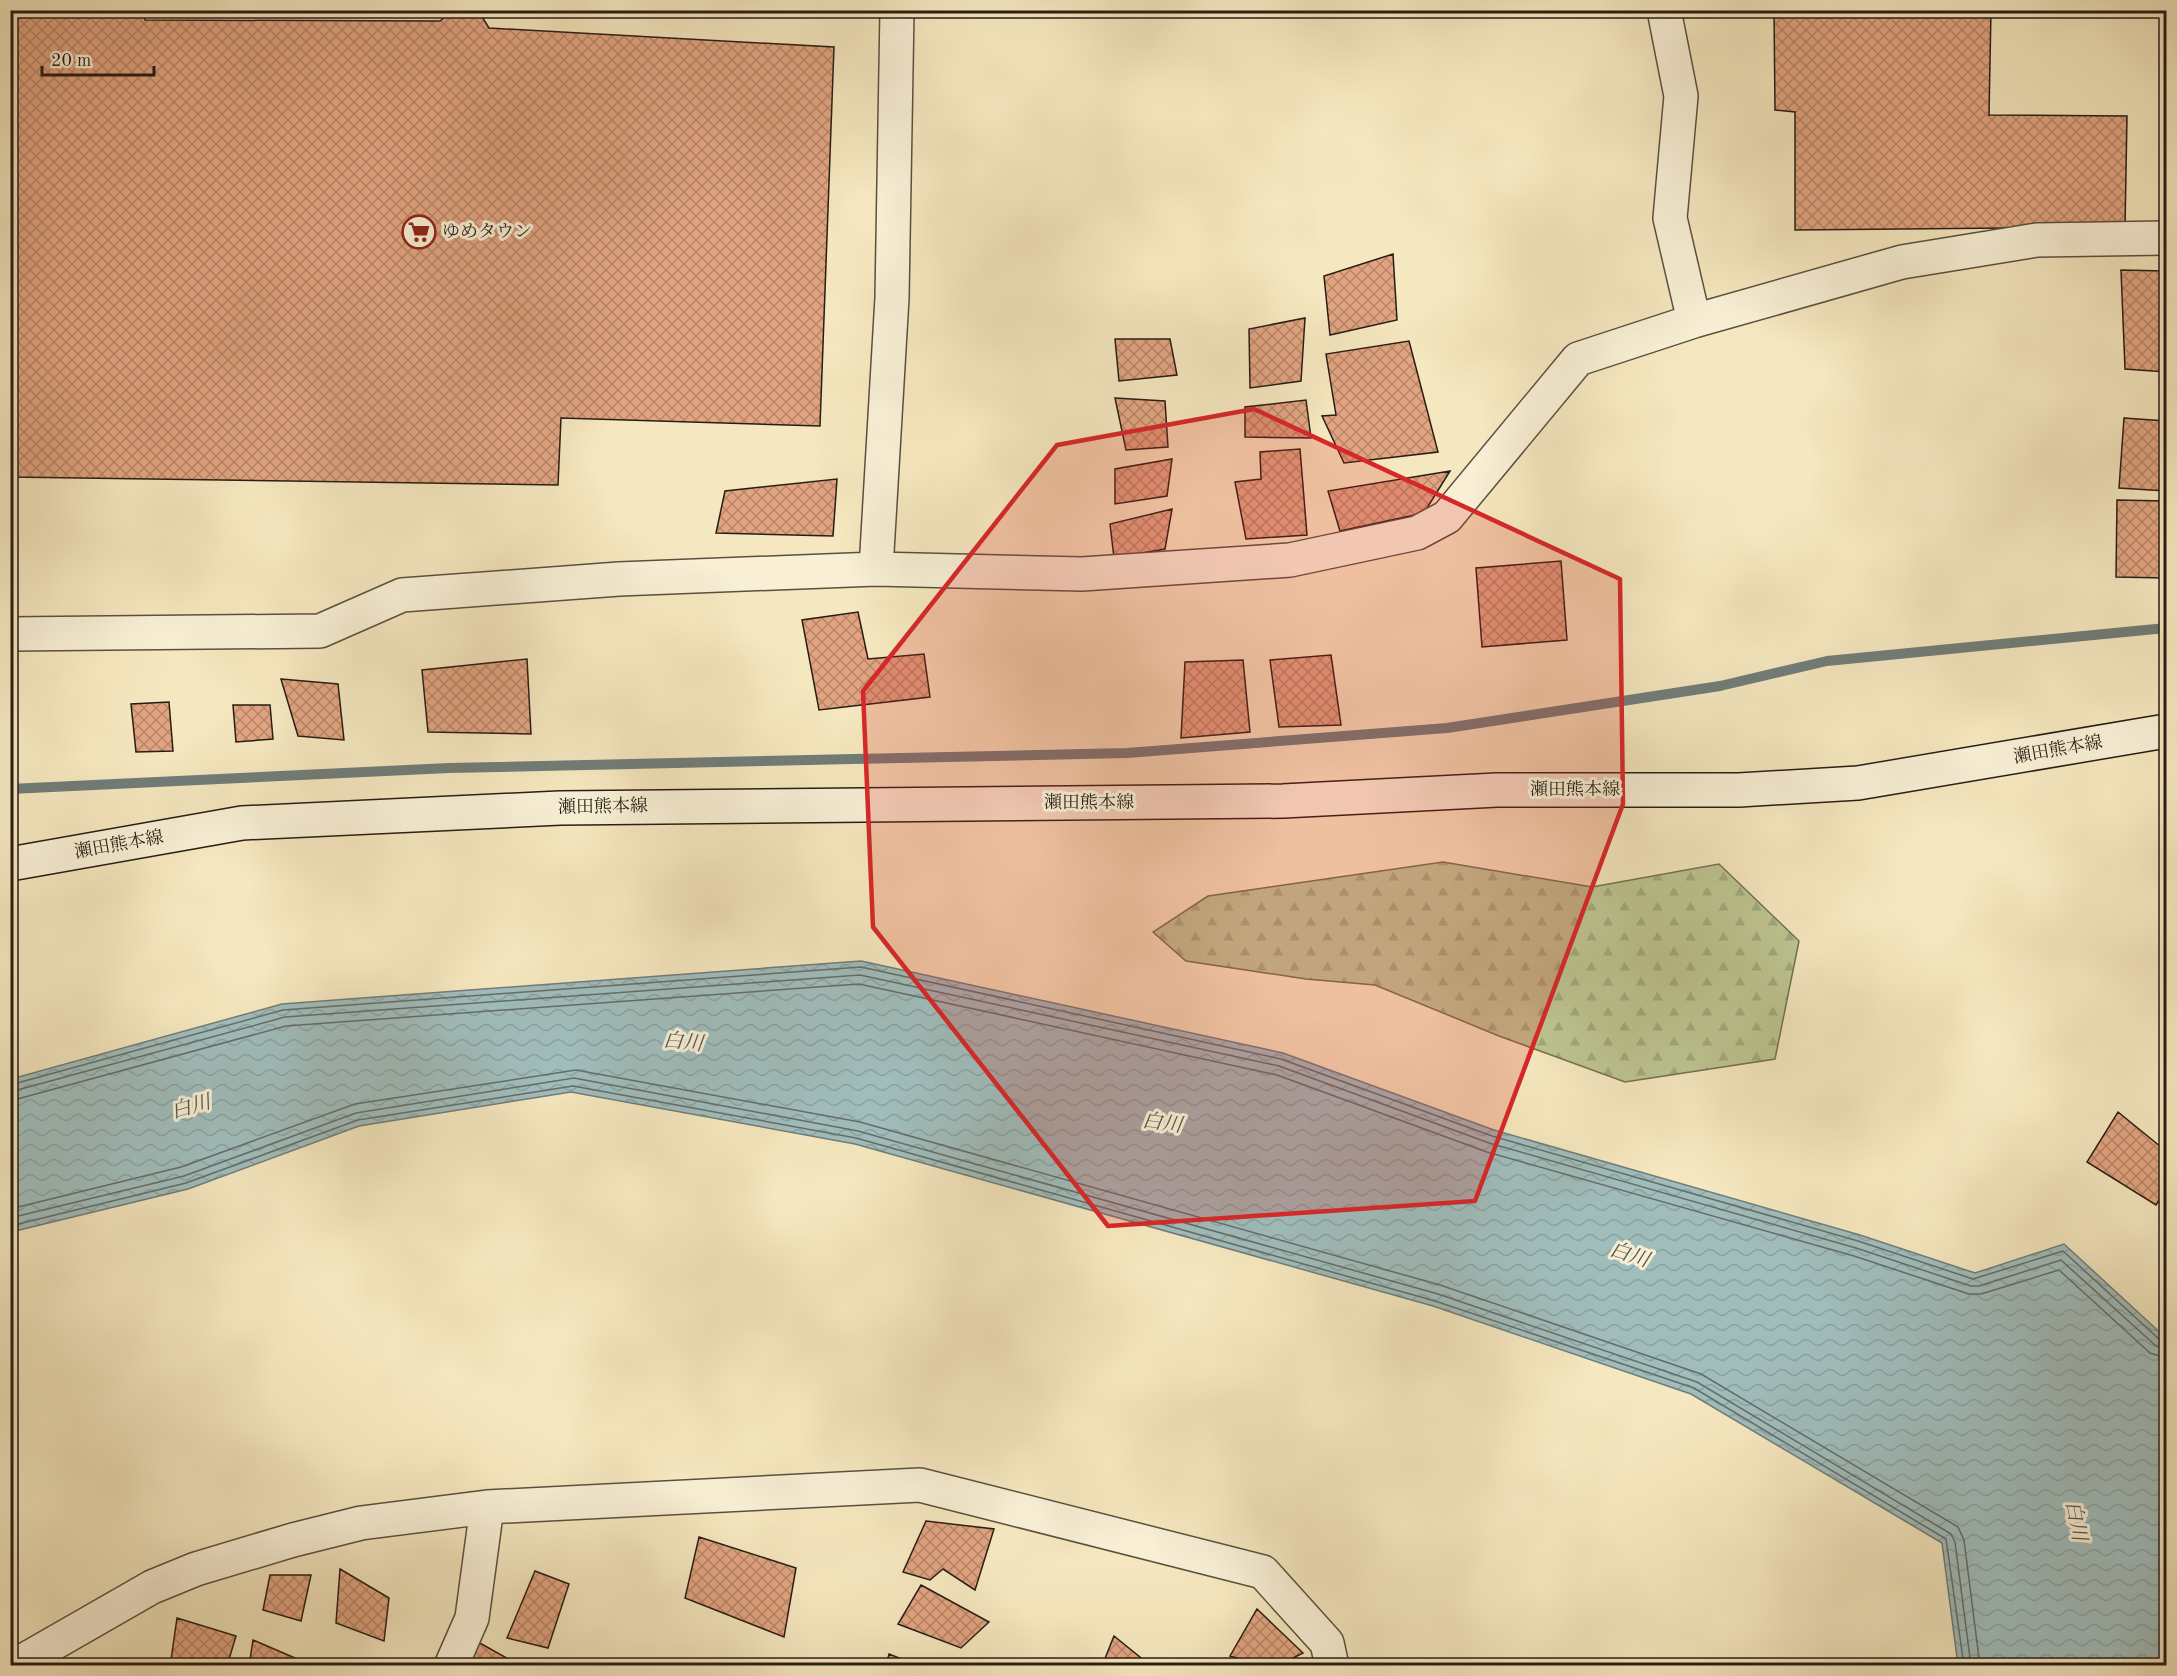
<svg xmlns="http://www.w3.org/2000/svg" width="2177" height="1676" font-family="'Old Standard TT','Noto Serif JP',serif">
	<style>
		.forest { fill: url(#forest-firs); stroke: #727152; stroke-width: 1.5 }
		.water { fill: url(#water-waves); stroke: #707d79; stroke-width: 1.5 }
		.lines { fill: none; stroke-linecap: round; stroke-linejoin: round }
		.shore { stroke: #646d68; stroke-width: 1.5 }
		.stream { stroke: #707d79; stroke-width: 10 }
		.building { fill: url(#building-cross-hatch); stroke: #271d14; stroke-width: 1.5 }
		.minor-casing { stroke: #5a503f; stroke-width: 36 }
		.secondary-casing { stroke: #271d14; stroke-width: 36 }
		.minor { stroke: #f8efd5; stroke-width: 33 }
		.secondary { stroke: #f8efd5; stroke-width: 33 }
		.marked { fill: #d62828; fill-opacity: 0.2; stroke: #d62828; stroke-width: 4.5; stroke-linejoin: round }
		.labels { text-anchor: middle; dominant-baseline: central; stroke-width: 6; stroke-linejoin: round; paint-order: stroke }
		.poi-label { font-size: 18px; fill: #271d14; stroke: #f8efd5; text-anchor: start }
		.street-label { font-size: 18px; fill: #271d14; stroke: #f8efd5 }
		.water-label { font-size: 20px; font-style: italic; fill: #51554f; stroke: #f8efd5 }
	</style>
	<defs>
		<pattern id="forest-firs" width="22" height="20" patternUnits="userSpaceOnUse" patternTransform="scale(1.5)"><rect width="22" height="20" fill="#bdc591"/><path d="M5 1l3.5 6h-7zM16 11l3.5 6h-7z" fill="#a2a97c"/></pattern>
		<pattern id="water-waves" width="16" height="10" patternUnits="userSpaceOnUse" patternTransform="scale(1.5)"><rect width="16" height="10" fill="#a0bdbc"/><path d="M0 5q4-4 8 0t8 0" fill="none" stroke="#8aa2a1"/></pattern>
		<pattern id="building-cross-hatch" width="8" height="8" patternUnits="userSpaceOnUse" patternTransform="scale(1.5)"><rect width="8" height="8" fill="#e2a481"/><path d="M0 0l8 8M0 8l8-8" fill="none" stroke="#b78568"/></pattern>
	</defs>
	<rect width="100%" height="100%" fill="#f5e7bf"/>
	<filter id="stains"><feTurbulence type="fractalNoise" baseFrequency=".00333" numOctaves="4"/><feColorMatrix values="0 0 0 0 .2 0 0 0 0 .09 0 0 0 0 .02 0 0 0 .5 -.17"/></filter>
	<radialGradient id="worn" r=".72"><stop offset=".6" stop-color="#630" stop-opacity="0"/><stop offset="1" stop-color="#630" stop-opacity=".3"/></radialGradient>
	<path class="forest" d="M 1443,862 L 1592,887 L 1719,864 L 1799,941 L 1775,1059 L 1625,1082 L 1499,1036 L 1375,985 L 1306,979 L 1186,961 L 1153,932 L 1208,896 Z"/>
	<path class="water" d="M 861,961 L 1283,1053 L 1494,1130 L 1860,1235 L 1975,1273 L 2064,1244 L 2166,1338 L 2166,1665 L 1958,1665 L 1942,1543 L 1691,1394 L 1433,1306 L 855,1144 L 571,1092 L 359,1126 L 188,1189 L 11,1232 L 11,1079 L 282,1004 Z"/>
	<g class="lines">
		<path class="shore" d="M 10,1085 L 283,1010 L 861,967 L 1281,1059 L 1492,1136 L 1858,1241 L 1973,1279 L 2063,1251 L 2160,1340 L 2166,1342
			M 10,1092 L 285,1017 L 860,975 L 1279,1066 L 1489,1143 L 1856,1248 L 1971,1286 L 1979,1286 L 2061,1260 L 2156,1346 L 2166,1349
			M 10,1101 L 286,1026 L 859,984 L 1277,1075 L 1487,1152 L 1854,1256 L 1969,1294 L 1981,1294 L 2059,1270 L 2150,1353 L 2166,1358
			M 10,1209 L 181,1167 L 355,1104 L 576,1070 L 860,1122 L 1440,1285 L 1701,1374 L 1958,1527 L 1964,1540 L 1980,1666
			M 10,1218 L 184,1176 L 356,1113 L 574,1078 L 858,1131 L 1438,1294 L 1697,1382 L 1951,1534 L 1955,1542 L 1971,1666
			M 10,1226 L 186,1183 L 358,1120 L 573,1086 L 856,1138 L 1435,1301 L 1694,1388 L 1946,1539 L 1964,1666"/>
		<path class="stream" d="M 10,789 L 449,768 L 1127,753 L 1447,728 L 1720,686 L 1827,661 L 2166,628"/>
	</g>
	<path class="building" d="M 13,10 L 143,10 L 145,20 L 440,21 L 453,10 L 473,10 L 479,12 L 489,28 L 834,47 L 820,426 L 561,418 L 558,485 L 10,477 L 10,12 Z
		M 1774,10 L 1991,10 L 1989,115 L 2127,116 L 2125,227 L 1795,230 L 1795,112 L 1775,110 Z
		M 1393,254 L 1397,320 L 1330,335 L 1324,276 Z
		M 2121,270 L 2166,271 L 2166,372 L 2125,369 Z
		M 1305,318 L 1301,381 L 1250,388 L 1249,329 Z
		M 1115,339 L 1170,339 L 1177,375 L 1119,381 Z
		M 1409,341 L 1438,452 L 1344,463 L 1322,416 L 1336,415 L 1326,354 Z
		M 1115,398 L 1165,401 L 1168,447 L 1126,450 Z
		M 1306,400 L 1311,438 L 1245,437 L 1245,407 Z
		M 2124,418 L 2166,421 L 2166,491 L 2119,488 Z
		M 1300,449 L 1307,535 L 1246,539 L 1235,482 L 1261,479 L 1260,452 Z
		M 1172,459 L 1167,496 L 1115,504 L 1115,469 Z
		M 1450,471 L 1424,513 L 1340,531 L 1328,491 Z
		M 837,479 L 833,536 L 716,533 L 725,491 Z
		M 2117,500 L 2166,501 L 2166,578 L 2116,577 Z
		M 1172,509 L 1165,549 L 1114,558 L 1110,524 Z
		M 1561,561 L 1567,640 L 1482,647 L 1476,568 Z
		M 858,612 L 868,659 L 924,654 L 930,697 L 819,710 L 802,620 Z
		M 1331,655 L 1341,725 L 1279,727 L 1270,660 Z
		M 527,659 L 531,734 L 428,732 L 422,670 Z
		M 1243,660 L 1250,732 L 1181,738 L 1185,662 Z
		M 281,679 L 338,684 L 344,740 L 298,736 Z
		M 169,702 L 173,751 L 136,752 L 131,704 Z
		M 233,705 L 270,705 L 273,739 L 236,742 Z
		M 2118,1112 L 2166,1151 L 2166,1189 L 2156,1205 L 2087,1162 Z
		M 926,1521 L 994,1529 L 975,1590 L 943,1569 L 930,1580 L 903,1572 Z
		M 699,1537 L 796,1568 L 784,1637 L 685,1598 Z
		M 340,1569 L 389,1598 L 384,1641 L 336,1623 Z
		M 535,1571 L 569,1584 L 548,1648 L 507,1638 Z
		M 270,1575 L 311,1575 L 301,1621 L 263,1610 Z
		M 921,1585 L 989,1622 L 961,1648 L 898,1624 Z
		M 1257,1609 L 1303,1653 L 1277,1666 L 1262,1666 L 1230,1656 Z
		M 177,1618 L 236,1636 L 227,1666 L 184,1666 L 171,1660 Z
		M 1114,1636 L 1151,1666 L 1102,1666 Z
		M 253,1640 L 302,1661 L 301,1666 L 249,1666 Z
		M 478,1642 L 521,1666 L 469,1666 Z
		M 889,1654 L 919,1666 L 886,1666 Z
		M 771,1661 L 795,1666 L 768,1666 Z"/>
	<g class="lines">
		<defs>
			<path id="minor" d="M 1664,10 L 1681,96 L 1670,218 L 1694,321
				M 876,569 L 892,298 L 897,10
				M 10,634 L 320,631 L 402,595 L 619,579 L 876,569 L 1082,574 L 1290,560 L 1417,533 L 1447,517 L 1578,359 L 1694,321 L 1902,262 L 2037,240 L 2166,238
				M 14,1666 L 152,1587 L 196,1569 L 293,1540 L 361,1523 L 487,1507 L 920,1485 L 1263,1572 L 1327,1643 L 1332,1666
				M 451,1666 L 472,1618 L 487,1507"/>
			<path id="secondary" d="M 10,864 L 242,823 L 560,808 L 1283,801 L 1497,790 L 1739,790 L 1858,783 L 2166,731"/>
		</defs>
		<use href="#minor" class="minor-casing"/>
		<use href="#secondary" class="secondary-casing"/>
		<use href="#minor" class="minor"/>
		<use href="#secondary" class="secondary"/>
	</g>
	<path class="marked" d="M 1254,409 L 1620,579 L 1623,804 L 1475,1201 L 1108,1226 L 873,927 L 863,691 L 1057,445 Z"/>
	<defs>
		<symbol id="supermarket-ring" viewBox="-11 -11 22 22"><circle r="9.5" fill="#f8efd5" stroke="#8f2418" stroke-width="1.5"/><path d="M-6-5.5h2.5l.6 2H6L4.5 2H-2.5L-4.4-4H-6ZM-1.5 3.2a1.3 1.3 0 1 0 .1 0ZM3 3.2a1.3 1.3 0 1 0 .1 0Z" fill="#8f2418"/></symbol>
	</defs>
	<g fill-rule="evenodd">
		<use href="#supermarket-ring" x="400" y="213" width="38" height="38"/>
	</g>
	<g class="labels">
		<g class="poi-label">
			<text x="442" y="232">ゆめタウン</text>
		</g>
		<g class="street-label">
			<text transform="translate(2058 750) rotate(-10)">瀬田熊本線</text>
			<text x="1575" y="790">瀬田熊本線</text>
			<text x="1089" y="803">瀬田熊本線</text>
			<text transform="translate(603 807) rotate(-1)">瀬田熊本線</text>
			<text transform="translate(119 845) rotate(-10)">瀬田熊本線</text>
		</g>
		<g class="water-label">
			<text transform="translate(683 1043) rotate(6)">白川</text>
			<text transform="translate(191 1108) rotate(-16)">白川</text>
			<text transform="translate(1162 1124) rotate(8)">白川</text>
			<text transform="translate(1629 1256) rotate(18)">白川</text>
			<text transform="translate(2075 1521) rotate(79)">白川</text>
		</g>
	</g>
	<rect width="2177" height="1676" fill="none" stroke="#f5e7bf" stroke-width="36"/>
	<rect x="12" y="12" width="2153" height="1652" fill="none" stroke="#271d14" stroke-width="3"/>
	<rect x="18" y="18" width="2141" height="1640" fill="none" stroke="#271d14" stroke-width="1.5"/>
	<path d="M42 66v9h112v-9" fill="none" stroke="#271d14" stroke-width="3"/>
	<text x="51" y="66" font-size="18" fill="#271d14" stroke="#f8efd5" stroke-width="4.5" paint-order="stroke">20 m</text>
	<rect width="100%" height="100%" filter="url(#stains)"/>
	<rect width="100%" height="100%" fill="url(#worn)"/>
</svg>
